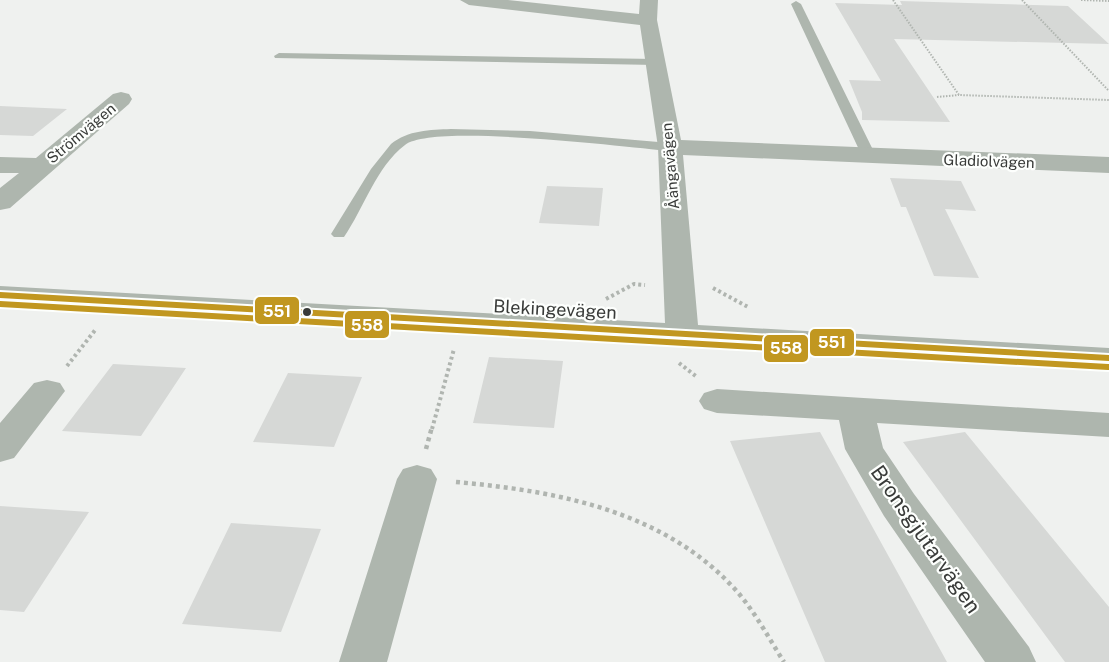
<svg xmlns="http://www.w3.org/2000/svg" width="1109" height="662" font-family="'Public Sans',sans-serif">
	<style>
		.building { fill: #d6d8d6 }
		.lines { fill: none; stroke-linecap: round; stroke-linejoin: round }
		.path-far2 { stroke: #b0b5b0; stroke-width: 2; stroke-dasharray: 1.5 1.5; stroke-linecap: butt }
		.path-far1 { stroke: #b0b5b0; stroke-width: 4; stroke-dasharray: 3 3; stroke-linecap: butt }
		.path { stroke: #b0b5b0; stroke-width: 4.5; stroke-dasharray: 4 4; stroke-linecap: butt }
		.lane { fill: #aeb6ae; fill-rule: evenodd }
		.street { fill: #aeb6ae; fill-rule: evenodd }
		.bus-1-casing { stroke: #fdfffd; stroke-width: 10 }
		.bus-2-casing { stroke: #fdfffd; stroke-width: 10 }
		.bus-1 { stroke: #c19720; stroke-width: 6 }
		.bus-2 { stroke: #c19720; stroke-width: 6 }
		.bus-dot { fill: #393b39; stroke: #fdfffd; stroke-width: 2 }
		.labels { text-anchor: middle; dominant-baseline: central; stroke-width: 4.5; stroke-linejoin: round; paint-order: stroke }
		.far-street-label { font-size: 15px; fill: #393b39; stroke: #fdfffd }
		.street-label { font-size: 18px; fill: #393b39; stroke: #fdfffd }
		.near-street-label { font-size: 21px; fill: #393b39; stroke: #fdfffd }
		.line-badge { stroke: #fdfffd; stroke-width: 2 }
		.badge-label { font-size: 16px; text-anchor: middle; font-weight: bold; fill: #fff }
	</style>
	<rect width="100%" height="100%" fill="#eff1ef"/>
	<path class="building" d="M 900,1 L 1068,6 L 1109,44 L 894,39 L 950,122 L 862,120 L 862,112 L 849,80 L 881,81 L 835,3 L 902,5 Z
		M 0,106 L 67,109 L 33,136 L 0,135 Z
		M 890,178 L 961,181 L 976,211 L 945,209 L 979,278 L 934,276 L 906,207 L 901,207 Z
		M 547,186 L 603,188 L 599,226 L 539,223 Z
		M 489,357 L 563,361 L 554,428 L 473,423 Z
		M 113,364 L 186,368 L 141,436 L 62,431 Z
		M 288,373 L 362,377 L 334,447 L 253,442 Z
		M 820,432 L 947,662 L 825,662 L 730,441 Z
		M 965,432 L 1109,607 L 1109,662 L 1065,662 L 903,442 Z
		M 0,506 L 89,512 L 24,612 L 0,610 Z
		M 231,523 L 321,529 L 281,632 L 182,624 Z"/>
	<g class="lines">
		<path class="path-far2" d="M 893,0 L 959,95 L 1109,100
			M 1022,0 L 1109,91
			M 1081,0 L 1109,1
			M 937,97 L 959,95"/>
		<path class="path-far1" d="M 713,288 L 748,307
			M 606,299 L 634,284 L 645,285
			M 679,363 L 697,377
			M 67,366 L 96,329
			M 432,429 L 454,349"/>
		<path class="path" d="M 426,449 L 432,427
			M 456,482 C 556,491 660,510 732,586 C 753,608 768,637 784,662"/>
		<path class="lane" d="M 796,1 L 801,4 L 876,156 L 874,159 L 864,159 L 862,156 L 791,4 Z
			M 279,53 L 656,59 L 662,62 L 656,65 L 275,58 L 274,56 Z
			M 451,129 L 530,131 L 670,143 L 677,147 L 670,151 C 626,147 433,123 405,145 C 376,167 364,208 344,237 L 334,237 L 331,234 L 371,169 L 391,144 C 408,130 430,130 451,129 Z"/>
		<path class="street" d="M 460,0 L 508,0 L 639,14 L 640,0 L 658,0 L 657,20 L 681,140 L 1109,157 L 1109,173 L 683,155 L 698,325 L 1109,348 L 1109,368 L 0,304 L 0,286 L 665,323 L 658,147 L 640,25 L 469,5 Z
			M 121,92 L 129,94 L 132,99 L 129,104 L 10,208 L 0,210 L 0,188 L 19,173 L 0,173 L 0,157 L 36,158 L 113,94 Z
			M 47,380 L 60,383 L 65,391 L 14,458 L 0,462 L 0,423 L 34,383 Z
			M 717,389 L 1109,413 L 1109,437 L 877,423 L 883,448 L 914,494 L 1029,647 L 1036,662 L 985,662 L 884,516 L 845,449 L 839,420 L 717,413 L 704,409 L 699,401 L 704,393 Z
			M 417,465 L 431,469 L 437,479 L 387,662 L 339,662 L 397,479 L 403,469 Z"/>
		<defs>
			<path id="bus-1" d="M 0,295 L 1109,358"/>
			<path id="bus-2" d="M 0,304 L 1108,367"/>
		</defs>
		<use href="#bus-1" class="bus-1-casing"/>
		<use href="#bus-2" class="bus-2-casing"/>
		<use href="#bus-1" class="bus-1"/>
		<use href="#bus-2" class="bus-2"/>
	</g>
	<circle class="bus-dot" cx="307" cy="312" r="5"/>
	<g class="labels">
		<g class="far-street-label">
			<text transform="translate(81 133) rotate(-40)">Strömvägen</text>
			<text transform="translate(989 161) rotate(2)">Gladiolvägen</text>
			<text transform="translate(670 166) rotate(-95)">Åängavägen</text>
		</g>
		<g class="street-label">
			<text transform="translate(555 309) rotate(3)">Blekingevägen</text>
		</g>
		<g class="near-street-label">
			<text transform="translate(926 539) rotate(55)">Bronsgjutarvägen</text>
		</g>
	</g>
	<g class="line-badge">
		<rect x="254" y="296" width="46" height="29" rx="6" fill="#c19720"/>
		<rect x="344" y="310" width="46" height="29" rx="6" fill="#c19720"/>
		<rect x="809" y="328" width="46" height="29" rx="6" fill="#c19720"/>
		<rect x="763" y="334" width="46" height="29" rx="6" fill="#c19720"/>
	</g>
	<g class="badge-label">
		<text x="277" y="317">551</text>
		<text x="367" y="331">558</text>
		<text x="832" y="348">551</text>
		<text x="786" y="354">558</text>
	</g>
</svg>
